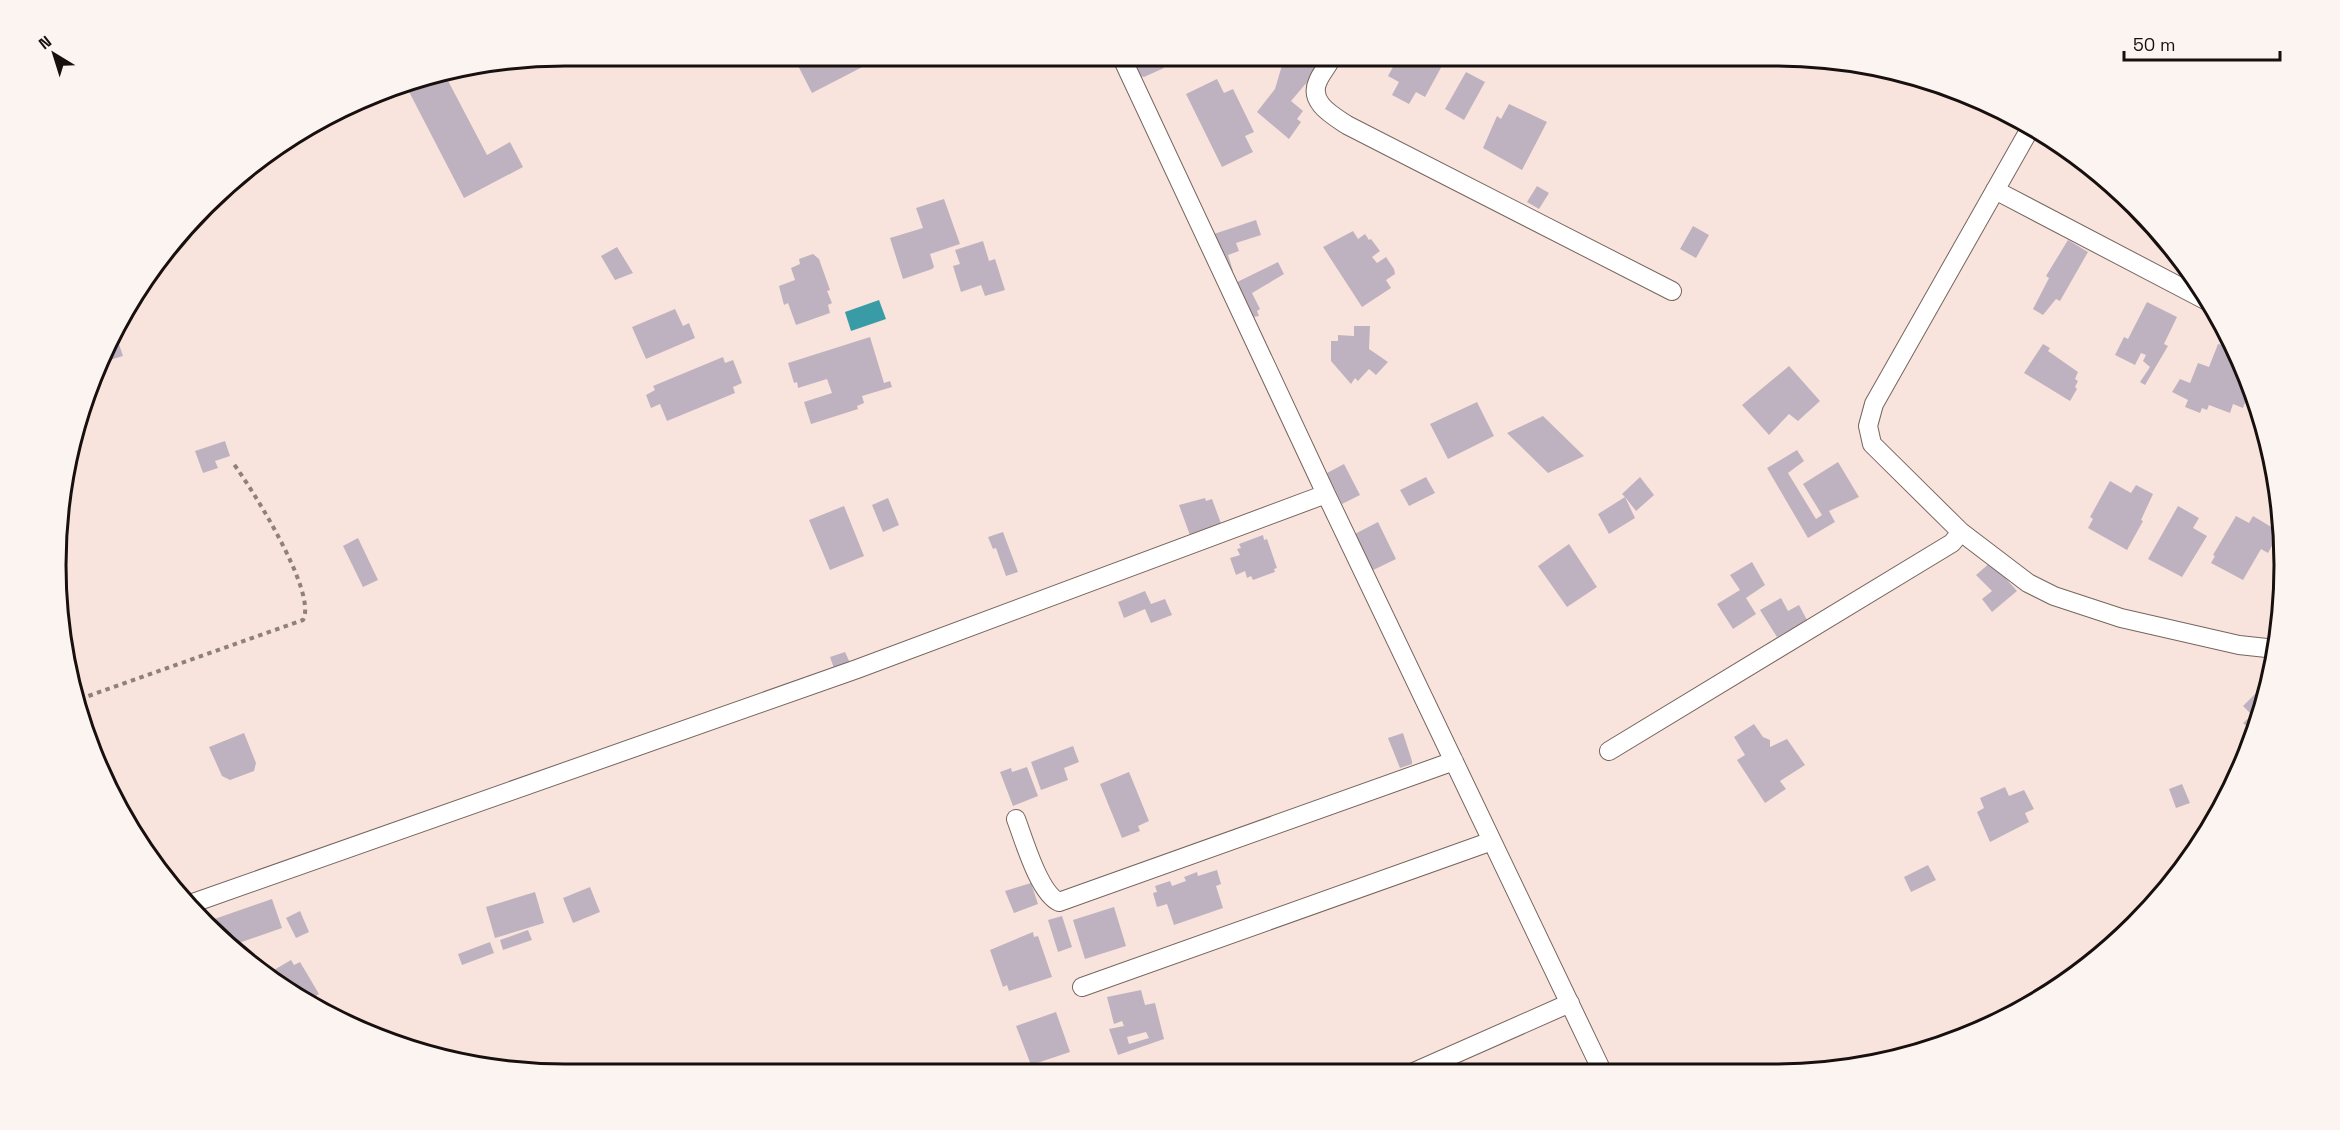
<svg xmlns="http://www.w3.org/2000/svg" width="2340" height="1130" font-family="'Space Grotesk',sans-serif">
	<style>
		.water { fill: #399ba6 }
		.building { fill: #bfb2c0; fill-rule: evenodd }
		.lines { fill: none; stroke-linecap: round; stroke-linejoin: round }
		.minor-casing { stroke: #76655e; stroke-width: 20 }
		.path { stroke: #8e807b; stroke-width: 4; stroke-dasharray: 4.5 4.5; stroke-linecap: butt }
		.minor { stroke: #fff; stroke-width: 18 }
		.rim { fill: none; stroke: #17100e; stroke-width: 3 }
	</style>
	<rect width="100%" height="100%" fill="#f8e4dc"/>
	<path class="water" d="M 879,300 L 886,319 L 851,331 L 845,312 Z"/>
	<path class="building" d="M 799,56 L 871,56 L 874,61 L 812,93 L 794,58 Z
		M 1132,56 L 1157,56 L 1164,68 L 1144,77 L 1132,74 L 1125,60 Z
		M 1296,56 L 1323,56 L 1323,61 L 1318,61 L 1320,67 L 1291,101 L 1303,111 L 1297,119 L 1301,122 L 1289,139 L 1257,112 L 1275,89 L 1283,62 L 1296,62 Z
		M 1399,56 L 1428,56 L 1443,64 L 1425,97 L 1416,92 L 1409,104 L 1392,95 L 1399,82 L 1388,76 Z
		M 1466,72 L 1485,82 L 1464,120 L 1445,109 Z
		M 445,75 L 487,155 L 510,142 L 523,167 L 464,198 L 404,82 Z
		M 1217,79 L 1224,93 L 1233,89 L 1254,132 L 1245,136 L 1253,152 L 1222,167 L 1186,94 Z
		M 1509,104 L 1547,122 L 1522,170 L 1483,148 L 1497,116 L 1501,119 Z
		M 1537,186 L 1549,193 L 1539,209 L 1527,202 Z
		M 944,199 L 960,244 L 930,254 L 934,267 L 932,269 L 903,279 L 890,238 L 923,228 L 916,208 Z
		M 1256,220 L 1261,235 L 1236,243 L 1239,251 L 1228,255 L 1233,271 L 1225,274 L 1208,236 Z
		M 1693,226 L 1709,235 L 1696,258 L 1680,249 Z
		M 1353,231 L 1358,239 L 1365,234 L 1369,240 L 1371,239 L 1380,251 L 1372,257 L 1377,263 L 1386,257 L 1394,269 L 1395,274 L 1386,280 L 1391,288 L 1362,307 L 1323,247 Z
		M 2068,240 L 2088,252 L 2060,301 L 2056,299 L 2043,315 L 2033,309 L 2049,278 L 2046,276 Z
		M 983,241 L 989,261 L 995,259 L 1005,290 L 985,296 L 981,285 L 961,292 L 953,266 L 960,264 L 955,250 Z
		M 617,247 L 633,273 L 615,280 L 601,256 Z
		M 813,254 L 819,259 L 830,290 L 827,291 L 832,303 L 828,305 L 830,313 L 796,325 L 788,303 L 784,305 L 779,286 L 795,280 L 791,268 L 800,264 L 799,259 Z
		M 1278,262 L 1284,274 L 1252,293 L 1260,309 L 1257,311 L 1259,316 L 1247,318 L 1231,285 Z
		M 2147,302 L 2177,317 L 2164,344 L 2168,346 L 2145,385 L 2140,382 L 2150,367 L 2143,361 L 2146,355 L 2141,353 L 2135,365 L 2115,355 L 2124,337 L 2128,339 Z
		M 675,309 L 683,326 L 689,323 L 695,338 L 646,359 L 632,327 Z
		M 1354,326 L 1370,326 L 1369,349 L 1388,362 L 1376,375 L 1369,369 L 1358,381 L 1355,378 L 1351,384 L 1331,361 L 1331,341 L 1338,341 L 1338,335 L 1354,336 Z
		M 115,332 L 123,356 L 100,363 L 99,361 Z
		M 870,337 L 884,383 L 890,381 L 892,387 L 862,396 L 864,403 L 857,406 L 858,409 L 811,424 L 804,402 L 832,393 L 827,379 L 798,388 L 797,382 L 794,383 L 788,363 Z
		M 2226,338 L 2229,339 L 2246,370 L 2243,382 L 2251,387 L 2243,408 L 2233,404 L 2230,413 L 2209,405 L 2207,410 L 2202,408 L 2200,413 L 2185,407 L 2188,400 L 2172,392 L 2180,379 L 2190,383 L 2198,363 L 2209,367 L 2218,344 L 2223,345 Z
		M 2043,344 L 2050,348 L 2048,351 L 2078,372 L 2075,379 L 2078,381 L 2075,387 L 2077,389 L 2070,401 L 2024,373 Z
		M 723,357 L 725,363 L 733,360 L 742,383 L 733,387 L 735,393 L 667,421 L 660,404 L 651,408 L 646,395 L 655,390 L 653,386 Z
		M 1789,366 L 1820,401 L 1798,421 L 1789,414 L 1769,435 L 1742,405 Z
		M 1477,402 L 1494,436 L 1448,459 L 1430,424 Z
		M 1543,416 L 1584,456 L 1548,473 L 1507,433 Z
		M 225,441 L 230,456 L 215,461 L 218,468 L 203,473 L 195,451 Z
		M 1797,450 L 1804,461 L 1788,473 L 1816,519 L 1822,515 L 1803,484 L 1838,462 L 1859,497 L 1829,511 L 1835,522 L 1808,538 L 1767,468 Z
		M 1344,464 L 1360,495 L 1342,504 L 1327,473 Z
		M 1426,477 L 1435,493 L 1409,506 L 1400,490 Z
		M 1640,477 L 1654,495 L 1636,511 L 1625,497 L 1635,518 L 1609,534 L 1598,514 L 1625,497 L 1622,494 Z
		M 2110,481 L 2131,493 L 2136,485 L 2153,494 L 2141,520 L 2143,521 L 2127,550 L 2088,528 L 2093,519 L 2090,517 Z
		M 888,498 L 899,525 L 883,532 L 872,505 Z
		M 1205,498 L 1206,501 L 1212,499 L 1222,526 L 1191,538 L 1179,505 Z
		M 844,506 L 864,556 L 830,570 L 809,520 Z
		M 2178,506 L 2199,518 L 2193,528 L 2207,536 L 2182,577 L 2148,559 Z
		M 2236,516 L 2249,523 L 2253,516 L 2273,528 L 2271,531 L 2278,535 L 2268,553 L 2261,549 L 2243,580 L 2211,563 L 2215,556 L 2213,555 Z
		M 1378,522 L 1396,559 L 1367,573 L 1349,537 Z
		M 1003,532 L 1018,572 L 1006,576 L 996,548 L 993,549 L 988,537 Z
		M 1263,535 L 1264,540 L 1267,539 L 1277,568 L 1274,569 L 1275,572 L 1253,580 L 1251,576 L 1247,578 L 1245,571 L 1236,575 L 1230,558 L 1240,555 L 1237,549 L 1241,548 L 1239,544 Z
		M 358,538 L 378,580 L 363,587 L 343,546 Z
		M 1569,544 L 1597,587 L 1567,607 L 1538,566 Z
		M 1752,562 L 1765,585 L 1746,598 L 1756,614 L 1733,629 L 1717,604 L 1740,590 L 1730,575 Z
		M 1991,562 L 2017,591 L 1992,612 L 1982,599 L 1992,591 L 1976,575 Z
		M 1145,591 L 1151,604 L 1165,599 L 1172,615 L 1151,623 L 1145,609 L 1124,618 L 1118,602 Z
		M 1781,598 L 1788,611 L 1799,605 L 1807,620 L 1777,637 L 1760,610 Z
		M 845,652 L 851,665 L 835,671 L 830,657 Z
		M 2258,691 L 2265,697 L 2254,733 L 2243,723 L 2252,715 L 2243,706 Z
		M 1754,724 L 1763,737 L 1770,740 L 1770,747 L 1787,739 L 1805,765 L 1780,781 L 1786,789 L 1765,803 L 1737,760 L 1745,755 L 1734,737 Z
		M 244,733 L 256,763 L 254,771 L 230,780 L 222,776 L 209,747 Z
		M 1403,733 L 1412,761 L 1412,764 L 1400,768 L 1388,738 Z
		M 1073,746 L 1079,762 L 1064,768 L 1068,780 L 1041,790 L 1031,762 Z
		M 1027,767 L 1038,796 L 1013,806 L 1000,772 L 1011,768 L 1012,772 Z
		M 1129,772 L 1149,821 L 1138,826 L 1140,831 L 1122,838 L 1100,784 Z
		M 2182,784 L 2190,803 L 2176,808 L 2169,789 Z
		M 2005,787 L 2009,796 L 2024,790 L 2034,809 L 2025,813 L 2029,822 L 1990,842 L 1977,812 L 1984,808 L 1980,798 Z
		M 1928,865 L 1936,880 L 1911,892 L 1904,877 Z
		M 1217,870 L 1221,884 L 1216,886 L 1223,908 L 1174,925 L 1167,904 L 1157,907 L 1153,893 L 1157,892 L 1155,886 L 1170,881 L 1172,886 L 1186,881 L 1184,877 L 1197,872 L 1198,876 Z
		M 1031,883 L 1038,904 L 1014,913 L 1005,891 Z
		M 590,887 L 600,912 L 573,923 L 563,898 Z
		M 535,892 L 544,923 L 495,938 L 486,907 Z
		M 272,899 L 282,928 L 230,946 L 203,923 Z
		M 1114,907 L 1126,946 L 1085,959 L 1073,920 Z
		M 300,911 L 309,932 L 296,938 L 286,918 Z
		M 1062,916 L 1072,947 L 1058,952 L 1048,920 Z
		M 528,930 L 532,940 L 503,950 L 500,940 Z
		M 1033,932 L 1034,937 L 1038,936 L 1052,977 L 1009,991 L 1007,985 L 1003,987 L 990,950 Z
		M 490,942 L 494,953 L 462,965 L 458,954 Z
		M 291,960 L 294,965 L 300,962 L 319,994 L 306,1002 L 270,979 L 267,974 Z
		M 1141,990 L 1145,1005 L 1155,1003 L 1164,1039 L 1118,1055 L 1109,1029 L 1124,1026 L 1122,1021 L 1114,1024 L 1107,997 ZM 1146,1032 L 1149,1038 L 1129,1044 L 1127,1037 Z
		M 1056,1012 L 1070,1052 L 1031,1065 L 1016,1026 Z
		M 1459,1063 L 1462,1071 L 1451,1071 L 1449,1067 Z"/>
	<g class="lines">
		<defs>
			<path id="minor" d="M 1121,56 L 1326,494 L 1602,1071
				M 1332,56 C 1329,66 1322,71 1318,81 C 1308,102 1332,115 1347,125 L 1672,291
				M 2031,127 L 1874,404 L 1868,426 L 1872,444 L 1961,532 L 2028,583 L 2054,596 L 2121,618 L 2239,645 L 2276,649
				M 1995,190 L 2209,302
				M 1609,751 L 1952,543 L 1961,532
				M 1016,819 C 1024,840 1039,893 1059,902 L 1454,761
				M 190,904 L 857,669 L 1326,494
				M 1082,987 L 1492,841
				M 1414,1072 L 1570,1003"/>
		</defs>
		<use href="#minor" class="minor-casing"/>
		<path class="path" d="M 80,699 L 303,620 C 318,593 251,487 233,463"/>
		<use href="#minor" class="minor"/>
	</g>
	<path d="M0 0H2340V1130H0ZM565 66H1775A499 499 0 0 1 2274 565V565A499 499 0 0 1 1775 1064H565A499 499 0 0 1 66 565V565A499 499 0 0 1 565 66Z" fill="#fcf4f1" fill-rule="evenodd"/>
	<path class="rim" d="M565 66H1775A499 499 0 0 1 2274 565V565A499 499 0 0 1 1775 1064H565A499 499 0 0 1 66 565V565A499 499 0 0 1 565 66Z"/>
	<g transform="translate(54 54) rotate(322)" stroke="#fcf4f1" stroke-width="4.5" paint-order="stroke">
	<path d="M0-4.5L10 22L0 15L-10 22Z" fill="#17100e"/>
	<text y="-9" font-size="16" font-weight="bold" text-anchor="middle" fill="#17100e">N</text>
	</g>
	<path d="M2124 51v9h156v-9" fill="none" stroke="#17100e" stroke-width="3"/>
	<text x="2133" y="51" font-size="18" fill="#17100e" stroke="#fcf4f1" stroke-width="4.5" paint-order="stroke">50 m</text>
</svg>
